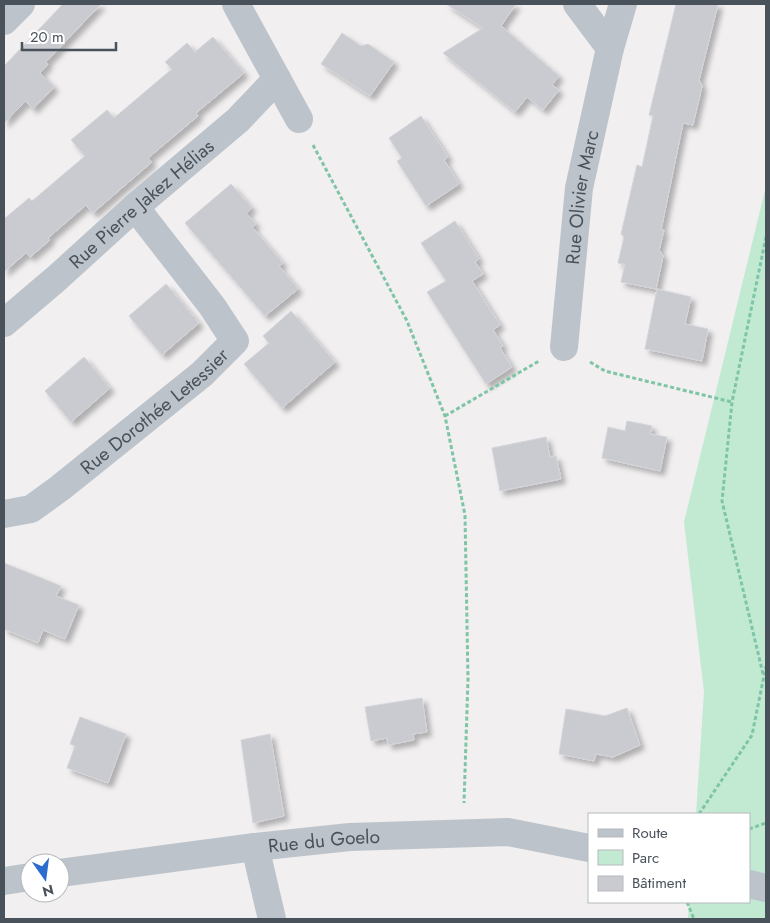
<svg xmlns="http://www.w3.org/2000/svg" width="770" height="923" font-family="Jost,sans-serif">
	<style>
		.green { fill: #c2ead3 }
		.building { fill: #c9cbd1; stroke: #d4d5da; filter: url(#shadow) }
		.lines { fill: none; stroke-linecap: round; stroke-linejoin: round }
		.path { stroke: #7ec5a5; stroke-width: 3; stroke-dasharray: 4 2.5; stroke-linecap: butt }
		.street { stroke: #bcc3ca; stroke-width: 28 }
		.labels { text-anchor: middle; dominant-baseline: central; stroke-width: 4; stroke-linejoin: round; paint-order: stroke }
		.street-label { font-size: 19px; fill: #49515a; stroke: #fff }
	</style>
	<defs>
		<filter id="shadow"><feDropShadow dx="4.5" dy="4.5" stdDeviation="2.5" flood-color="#0004"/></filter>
	</defs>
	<rect width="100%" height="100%" fill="#f1efef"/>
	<path class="green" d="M 766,186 L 766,919 L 688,919 L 689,902 L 749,902 L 749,814 L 696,814 L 704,692 L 684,522 Z"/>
	<path class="building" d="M 63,4 L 101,4 L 46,62 L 48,64 L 40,73 L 54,87 L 33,109 L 26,101 L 4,123 L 4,66 Z
		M 446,4 L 516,4 L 501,26 L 559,76 L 552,85 L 559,90 L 543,110 L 527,97 L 515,112 L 443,53 L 483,28 Z
		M 676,4 L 718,4 L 699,80 L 702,86 L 693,125 L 683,123 L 661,230 L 664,230 L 659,250 L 663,256 L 656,289 L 621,282 L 625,264 L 618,263 L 624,237 L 621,234 L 637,165 L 642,167 L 653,116 L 649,115 Z
		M 342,33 L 361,46 L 368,44 L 394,62 L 370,96 L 321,64 Z
		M 213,37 L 244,73 L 196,113 L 198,116 L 148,158 L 152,162 L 93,213 L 86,205 L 48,238 L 50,240 L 30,257 L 26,253 L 4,272 L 4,219 L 29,198 L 32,201 L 85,156 L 71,140 L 107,110 L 114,118 L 172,69 L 165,62 L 187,43 L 195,52 Z
		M 421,116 L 448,157 L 444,160 L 459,184 L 426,206 L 397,161 L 402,158 L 389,138 Z
		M 231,184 L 252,208 L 246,213 L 256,224 L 252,227 L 283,263 L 279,266 L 298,289 L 265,316 L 185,223 Z
		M 455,221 L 479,259 L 475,262 L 483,274 L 472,281 L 500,325 L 493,330 L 503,346 L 500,348 L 512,367 L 486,384 L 427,292 L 446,281 L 421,243 Z
		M 166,284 L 199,323 L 162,355 L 129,316 Z
		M 657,289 L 691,297 L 685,324 L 708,329 L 702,361 L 645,349 Z
		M 291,311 L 335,362 L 282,408 L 244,364 L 269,343 L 263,336 Z
		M 84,357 L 110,388 L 71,422 L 45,391 Z
		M 627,421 L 652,426 L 650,434 L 667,437 L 660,471 L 602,458 L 608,427 L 625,431 Z
		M 546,437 L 550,457 L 556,456 L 561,479 L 500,491 L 492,448 Z
		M 4,563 L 61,586 L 56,596 L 79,605 L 65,639 L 43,630 L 38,643 L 4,629 Z
		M 422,698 L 427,732 L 413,734 L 414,740 L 388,745 L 387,738 L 371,741 L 365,707 Z
		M 627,708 L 640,745 L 613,757 L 596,754 L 594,761 L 559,754 L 566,709 L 605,716 Z
		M 80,717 L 126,734 L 108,783 L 67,768 L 75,746 L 70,744 Z
		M 270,734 L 284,816 L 253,823 L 241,740 Z"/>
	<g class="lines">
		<path class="path" d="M 313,145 L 407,321 L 445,416 L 465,515 L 468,679 L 464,803
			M 590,362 L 605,371 L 732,402
			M 445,416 L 539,361
			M 763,674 L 722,501 L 732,402 L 766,237
			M 699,814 L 752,735 L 766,666
			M 749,829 L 766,823
			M 687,902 L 694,919"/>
		<g class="street">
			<path d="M 236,4 L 299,119"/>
			<path d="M 577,4 L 610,48"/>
			<path d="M 4,21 L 21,4"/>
			<path id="s1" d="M 4,323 L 57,278 L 135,207 L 238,120 L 277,79"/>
			<path id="s2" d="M 564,347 L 579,188 L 610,48 L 623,4"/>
			<path id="s3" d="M 4,514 L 31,509 L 60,488 L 202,374 L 235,341 L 212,306 L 135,207"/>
			<path d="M 255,847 L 272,919"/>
			<path id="s4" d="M 60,873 L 255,847 L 350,837 L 508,832 L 589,848"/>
			<path d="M 4,881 L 30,877"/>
			<path d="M 749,884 L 766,888"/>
		</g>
	</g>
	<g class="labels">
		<g class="street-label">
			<text stroke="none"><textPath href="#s2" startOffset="151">Rue Olivier Marc</textPath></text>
			<text stroke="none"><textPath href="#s1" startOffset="182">Rue Pierre Jakez Hélias</textPath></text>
			<text stroke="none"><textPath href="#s3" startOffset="185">Rue Dorothée Letessier</textPath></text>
			<text stroke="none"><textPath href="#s4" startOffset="266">Rue du Goelo</textPath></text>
		</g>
	</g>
	<rect width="770" height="923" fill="none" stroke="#49515a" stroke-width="10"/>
	<rect x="588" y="813" width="162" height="90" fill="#ffffff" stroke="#b6b9bd"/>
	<rect x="598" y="829" width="25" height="8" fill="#bcc3ca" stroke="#b6b9bd"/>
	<text x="632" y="838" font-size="15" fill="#49515a">Route</text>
	<rect x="598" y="850" width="25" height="15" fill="#c2ead3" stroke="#b6b9bd"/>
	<text x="632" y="863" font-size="15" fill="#49515a">Parc</text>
	<rect x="598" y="876" width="25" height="15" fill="#c9cbd1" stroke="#b6b9bd"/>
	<text x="632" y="888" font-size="15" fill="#49515a">Bâtiment</text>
	<g transform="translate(45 878) rotate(166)"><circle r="24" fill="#ffffff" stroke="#b6b9bd"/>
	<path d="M0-4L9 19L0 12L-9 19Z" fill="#2c6cce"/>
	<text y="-8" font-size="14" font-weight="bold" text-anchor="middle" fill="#49515a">N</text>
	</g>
	<path d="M22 42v8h94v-8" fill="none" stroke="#49515a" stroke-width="2.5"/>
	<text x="30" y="42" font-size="15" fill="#49515a" stroke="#ffffff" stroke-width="4" paint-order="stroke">20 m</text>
</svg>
